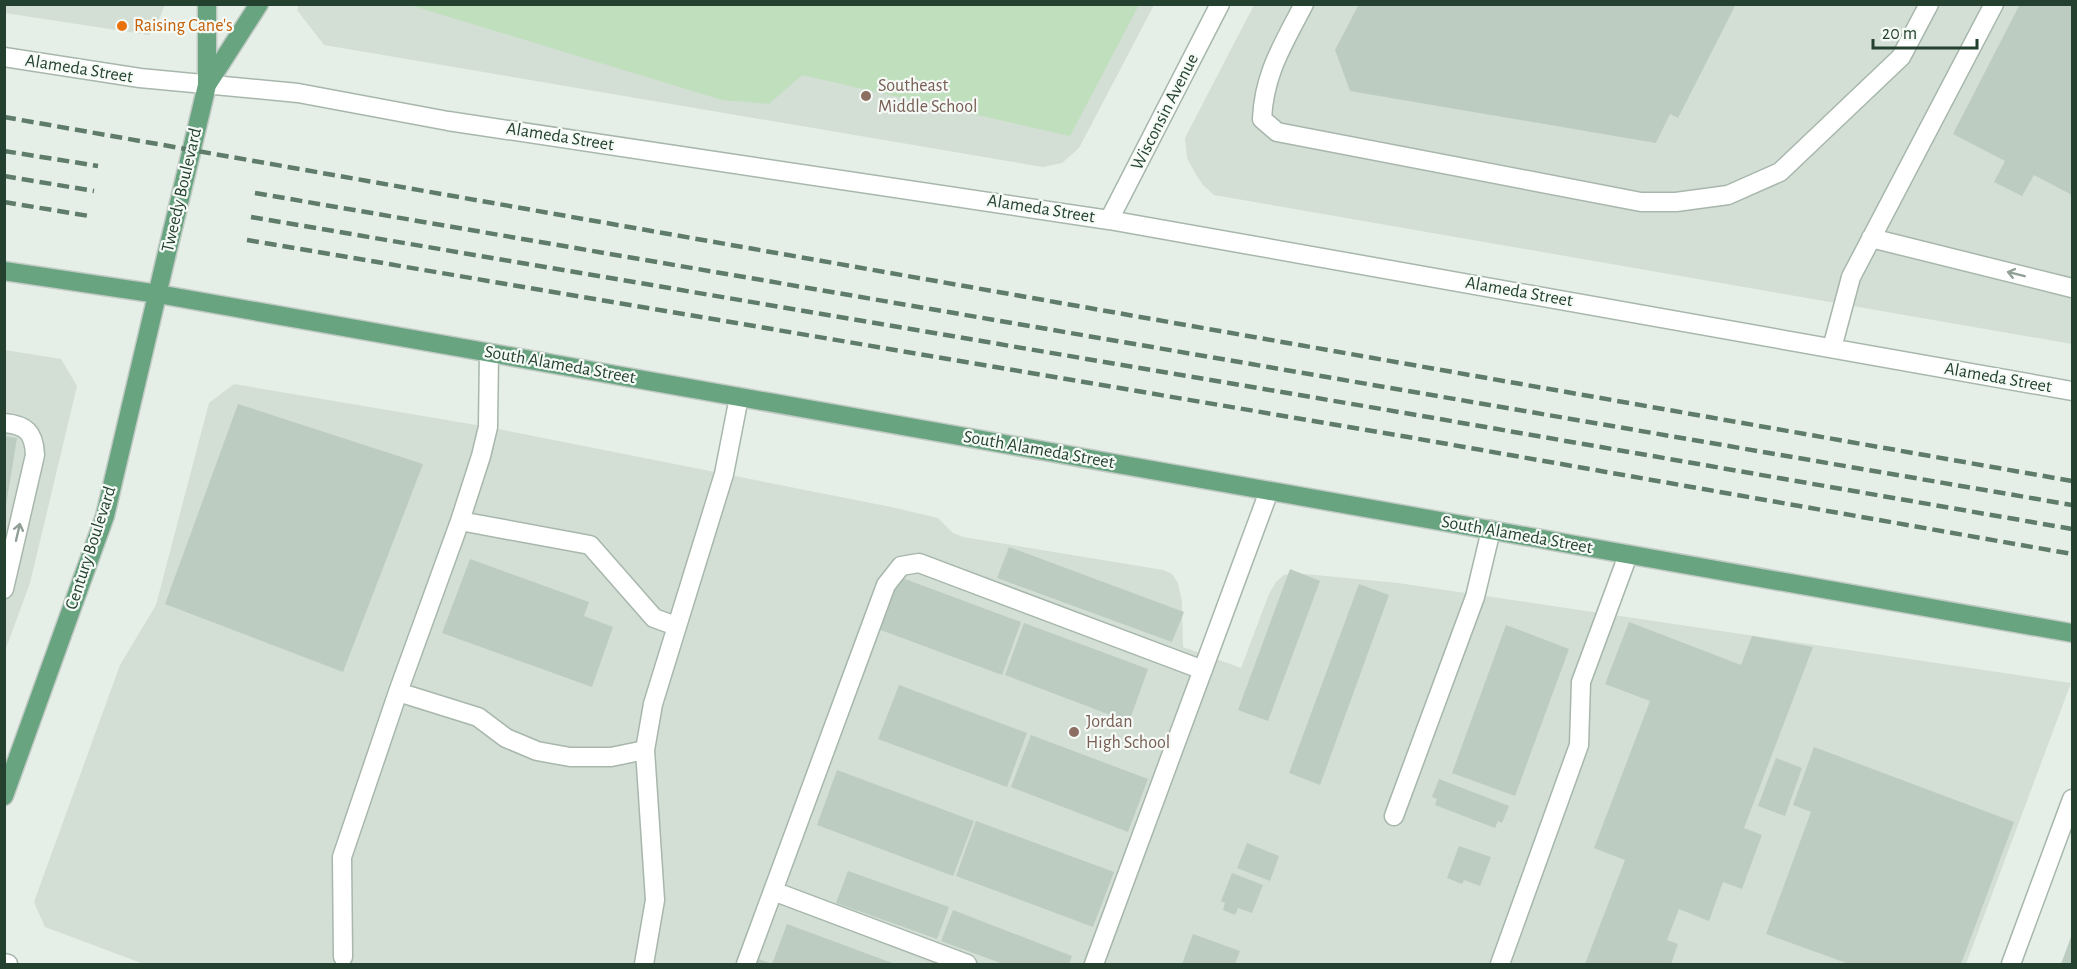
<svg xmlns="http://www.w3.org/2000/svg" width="2077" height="969" font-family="'Alegreya Sans',sans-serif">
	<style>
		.built { fill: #d3ded5 }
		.green { fill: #c0dfbd }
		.building { fill: #bdccc1 }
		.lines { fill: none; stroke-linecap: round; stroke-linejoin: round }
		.minor-casing { stroke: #a7b7ac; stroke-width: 21 }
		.major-casing { stroke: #c1cac4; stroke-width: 21 }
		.minor { stroke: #fff; stroke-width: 18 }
		.major { stroke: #68a480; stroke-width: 18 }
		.rail { stroke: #5e7c69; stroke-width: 4.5; stroke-dasharray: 12 6; stroke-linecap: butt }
		.major-bridge-casing { stroke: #c1cac4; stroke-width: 21; stroke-linecap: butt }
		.major-bridge { stroke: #68a480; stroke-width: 18 }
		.oneway { stroke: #91a096 }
		.food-dot { fill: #e8710a; stroke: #f5faf6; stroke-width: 2 }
		.education-dot { fill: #8d6e63; stroke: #f5faf6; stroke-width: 2 }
		.labels { text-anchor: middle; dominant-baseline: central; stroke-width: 4.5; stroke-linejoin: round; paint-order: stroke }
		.food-label { font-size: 18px; fill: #c56008; stroke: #f5faf6; text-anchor: start }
		.street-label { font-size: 18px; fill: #23412e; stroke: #f5faf6 }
		.education-label { font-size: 18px; fill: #785e54; stroke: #f5faf6; text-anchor: start }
	</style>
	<rect width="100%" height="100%" fill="#e5eee7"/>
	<path class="built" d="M 299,4 L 1154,5 L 1079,148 L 1062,163 L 1043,167 L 324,45 L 297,10 Z
		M 4,5 L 5,4 L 165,5 L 160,17 L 149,35 L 5,13 Z
		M 1254,5 L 2072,5 L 2072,344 L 1214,195 L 1203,185 L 1195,173 L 1187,158 L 1185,138 Z
		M 5,350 L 61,359 L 77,386 L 30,583 L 5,651 Z
		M 234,384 L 488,427 L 891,507 L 938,518 L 953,533 L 963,537 L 1163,570 L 1172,574 L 1178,583 L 1182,602 L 1183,647 L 1241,668 L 1269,594 L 1276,582 L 1284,575 L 1295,573 L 1398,583 L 2071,683 L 1966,964 L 144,964 L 45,927 L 34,902 L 120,665 L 156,605 L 209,403 Z"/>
	<path class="green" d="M 410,5 L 1139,4 L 1139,5 L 1070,136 L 802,75 L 769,104 L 722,100 Z"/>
	<path class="building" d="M 1359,4 L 1736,4 L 1678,118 L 1670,114 L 1656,143 L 1350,91 L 1335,50 Z
		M 2020,4 L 2072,4 L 2072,195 L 2034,175 L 2022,196 L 1994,182 L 2005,161 L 1953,134 Z
		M 238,404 L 423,464 L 343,672 L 165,604 Z
		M 4,436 L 17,438 L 6,505 L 4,505 Z
		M 1009,547 L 1184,612 L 1172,642 L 997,578 Z
		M 470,559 L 589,602 L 584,616 L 613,627 L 592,687 L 442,633 Z
		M 1290,569 L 1320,581 L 1268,721 L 1238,710 Z
		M 897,576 L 1021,622 L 1002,675 L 878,629 Z
		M 1359,584 L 1389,595 L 1320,785 L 1289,773 Z
		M 1629,622 L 1741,665 L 1752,636 L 1813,647 L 1744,828 L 1762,835 L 1742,889 L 1723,882 L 1709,921 L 1679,909 L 1667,940 L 1678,944 L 1671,964 L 1585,964 L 1625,860 L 1594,848 L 1650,701 L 1605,684 Z
		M 1024,623 L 1148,669 L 1129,722 L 1005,675 Z
		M 1506,625 L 1569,649 L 1515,796 L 1452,773 Z
		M 899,685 L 1027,733 L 1007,787 L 878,739 Z
		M 1031,735 L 1148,779 L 1128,832 L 1011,787 Z
		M 1814,747 L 2014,822 L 1961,964 L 1849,964 L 1766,934 L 1811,812 L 1793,805 Z
		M 1776,758 L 1802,768 L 1785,816 L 1758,806 Z
		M 837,770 L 974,821 L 953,876 L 817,825 Z
		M 1439,779 L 1509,806 L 1502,823 L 1498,821 L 1495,828 L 1435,805 L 1437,799 L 1432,797 Z
		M 976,821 L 1114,872 L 1093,927 L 956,876 Z
		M 1247,843 L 1279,856 L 1270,881 L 1237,868 Z
		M 1459,846 L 1491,857 L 1480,886 L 1464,880 L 1462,884 L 1447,878 Z
		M 848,871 L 949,907 L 937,939 L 836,903 Z
		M 1232,873 L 1263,885 L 1252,913 L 1238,908 L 1235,915 L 1223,910 L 1225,903 L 1221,901 Z
		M 953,910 L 1072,956 L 1069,964 L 1003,964 L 941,941 Z
		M 787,924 L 895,964 L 757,964 L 759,959 L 772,964 Z
		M 1193,934 L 1240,951 L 1235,964 L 1182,964 Z
		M 2072,934 L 2072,964 L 2061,964 Z"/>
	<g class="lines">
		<defs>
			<path id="minor" d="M 1304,4 C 1284,43 1264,73 1262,119 L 1277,132 L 1641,202 L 1676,202 L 1728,195 L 1780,172 L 1901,57 L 1929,4
				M 4,57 L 140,78 L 298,93 L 448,121 L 1109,220 L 2072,391
				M 1109,220 L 1220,4
				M 1871,238 L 2072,288
				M 1832,348 L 1851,277 L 1994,4
				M 4,423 C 26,425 34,432 35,455 L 4,589
				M 460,521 L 590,545 L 654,618 L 676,626
				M 398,692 L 478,717 L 506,738 L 537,751 L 570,757 L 611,757 L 645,750
				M 1394,816 L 1475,597 L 1491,530
				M 773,891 L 967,964
				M 343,957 L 342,857 L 398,692 L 460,521 L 481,456 L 488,427 L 489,353
				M 4,963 L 8,964
				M 644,964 L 655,900 L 645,750 L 653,704 L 724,474 L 739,397
				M 746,964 L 886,585 L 901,566 L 919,563 L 1203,670
				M 1094,964 L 1269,491
				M 1500,964 L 1579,745 L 1581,682 L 1628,555
				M 2011,964 L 2072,799"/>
			<path id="major" d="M 207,85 L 259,4
				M 185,178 L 207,85 L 207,4
				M 4,271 L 158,294 L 2072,633
				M 4,796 L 105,516 L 166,257"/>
		</defs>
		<use href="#minor" class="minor-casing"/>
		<use href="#major" class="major-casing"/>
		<use href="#minor" class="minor"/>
		<use href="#major" class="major"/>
		<path class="rail" d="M 4,117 L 2072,481
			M 4,151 L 98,166
			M 4,176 L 94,191
			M 255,193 L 2072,505
			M 4,202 L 89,216
			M 251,217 L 1405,413 L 2072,529
			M 247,240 L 1402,436 L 2072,554"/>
		<defs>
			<path id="major-bridge" d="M 166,257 L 185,178"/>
		</defs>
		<use href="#major-bridge" class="major-bridge-casing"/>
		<use href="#major-bridge" class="major-bridge"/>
	</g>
	<defs><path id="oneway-shaft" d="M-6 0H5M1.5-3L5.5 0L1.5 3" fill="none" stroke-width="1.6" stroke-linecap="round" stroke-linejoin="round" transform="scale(1.5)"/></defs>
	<g class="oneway">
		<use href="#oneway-shaft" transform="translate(2016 274) rotate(-166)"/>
		<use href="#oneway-shaft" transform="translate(18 532) rotate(-77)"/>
	</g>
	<circle class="food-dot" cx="122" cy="26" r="6"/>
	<g class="education-dot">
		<circle cx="866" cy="96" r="6"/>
		<circle cx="1074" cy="732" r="6"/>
	</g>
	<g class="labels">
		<g class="food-label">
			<text x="134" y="26">Raising Cane's</text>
		</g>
		<g class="street-label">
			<text transform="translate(79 69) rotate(9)">Alameda Street</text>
			<text transform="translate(1165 112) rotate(-63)">Wisconsin Avenue</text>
			<text transform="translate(560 137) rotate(9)">Alameda Street</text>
			<text transform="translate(182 190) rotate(-77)">Tweedy Boulevard</text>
			<text transform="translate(1041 209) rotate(9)">Alameda Street</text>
			<text transform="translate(1519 292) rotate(10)">Alameda Street</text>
			<text transform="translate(560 365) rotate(10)">South Alameda Street</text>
			<text transform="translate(1998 378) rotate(10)">Alameda Street</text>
			<text transform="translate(1039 450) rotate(10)">South Alameda Street</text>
			<text transform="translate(1517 535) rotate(10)">South Alameda Street</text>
			<text transform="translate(91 548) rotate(-72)">Century Boulevard</text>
		</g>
		<g class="education-label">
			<text x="878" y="86">Southeast<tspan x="878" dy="21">Middle School</tspan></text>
			<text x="1086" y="722">Jordan<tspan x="1086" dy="21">High School</tspan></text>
		</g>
	</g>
	<rect width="2077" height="969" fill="none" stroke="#23412e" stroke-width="12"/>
	<path d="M1873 39v9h104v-9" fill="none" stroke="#23412e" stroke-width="3"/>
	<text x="1882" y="39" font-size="18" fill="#23412e" stroke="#f5faf6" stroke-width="4.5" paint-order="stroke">20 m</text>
</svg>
